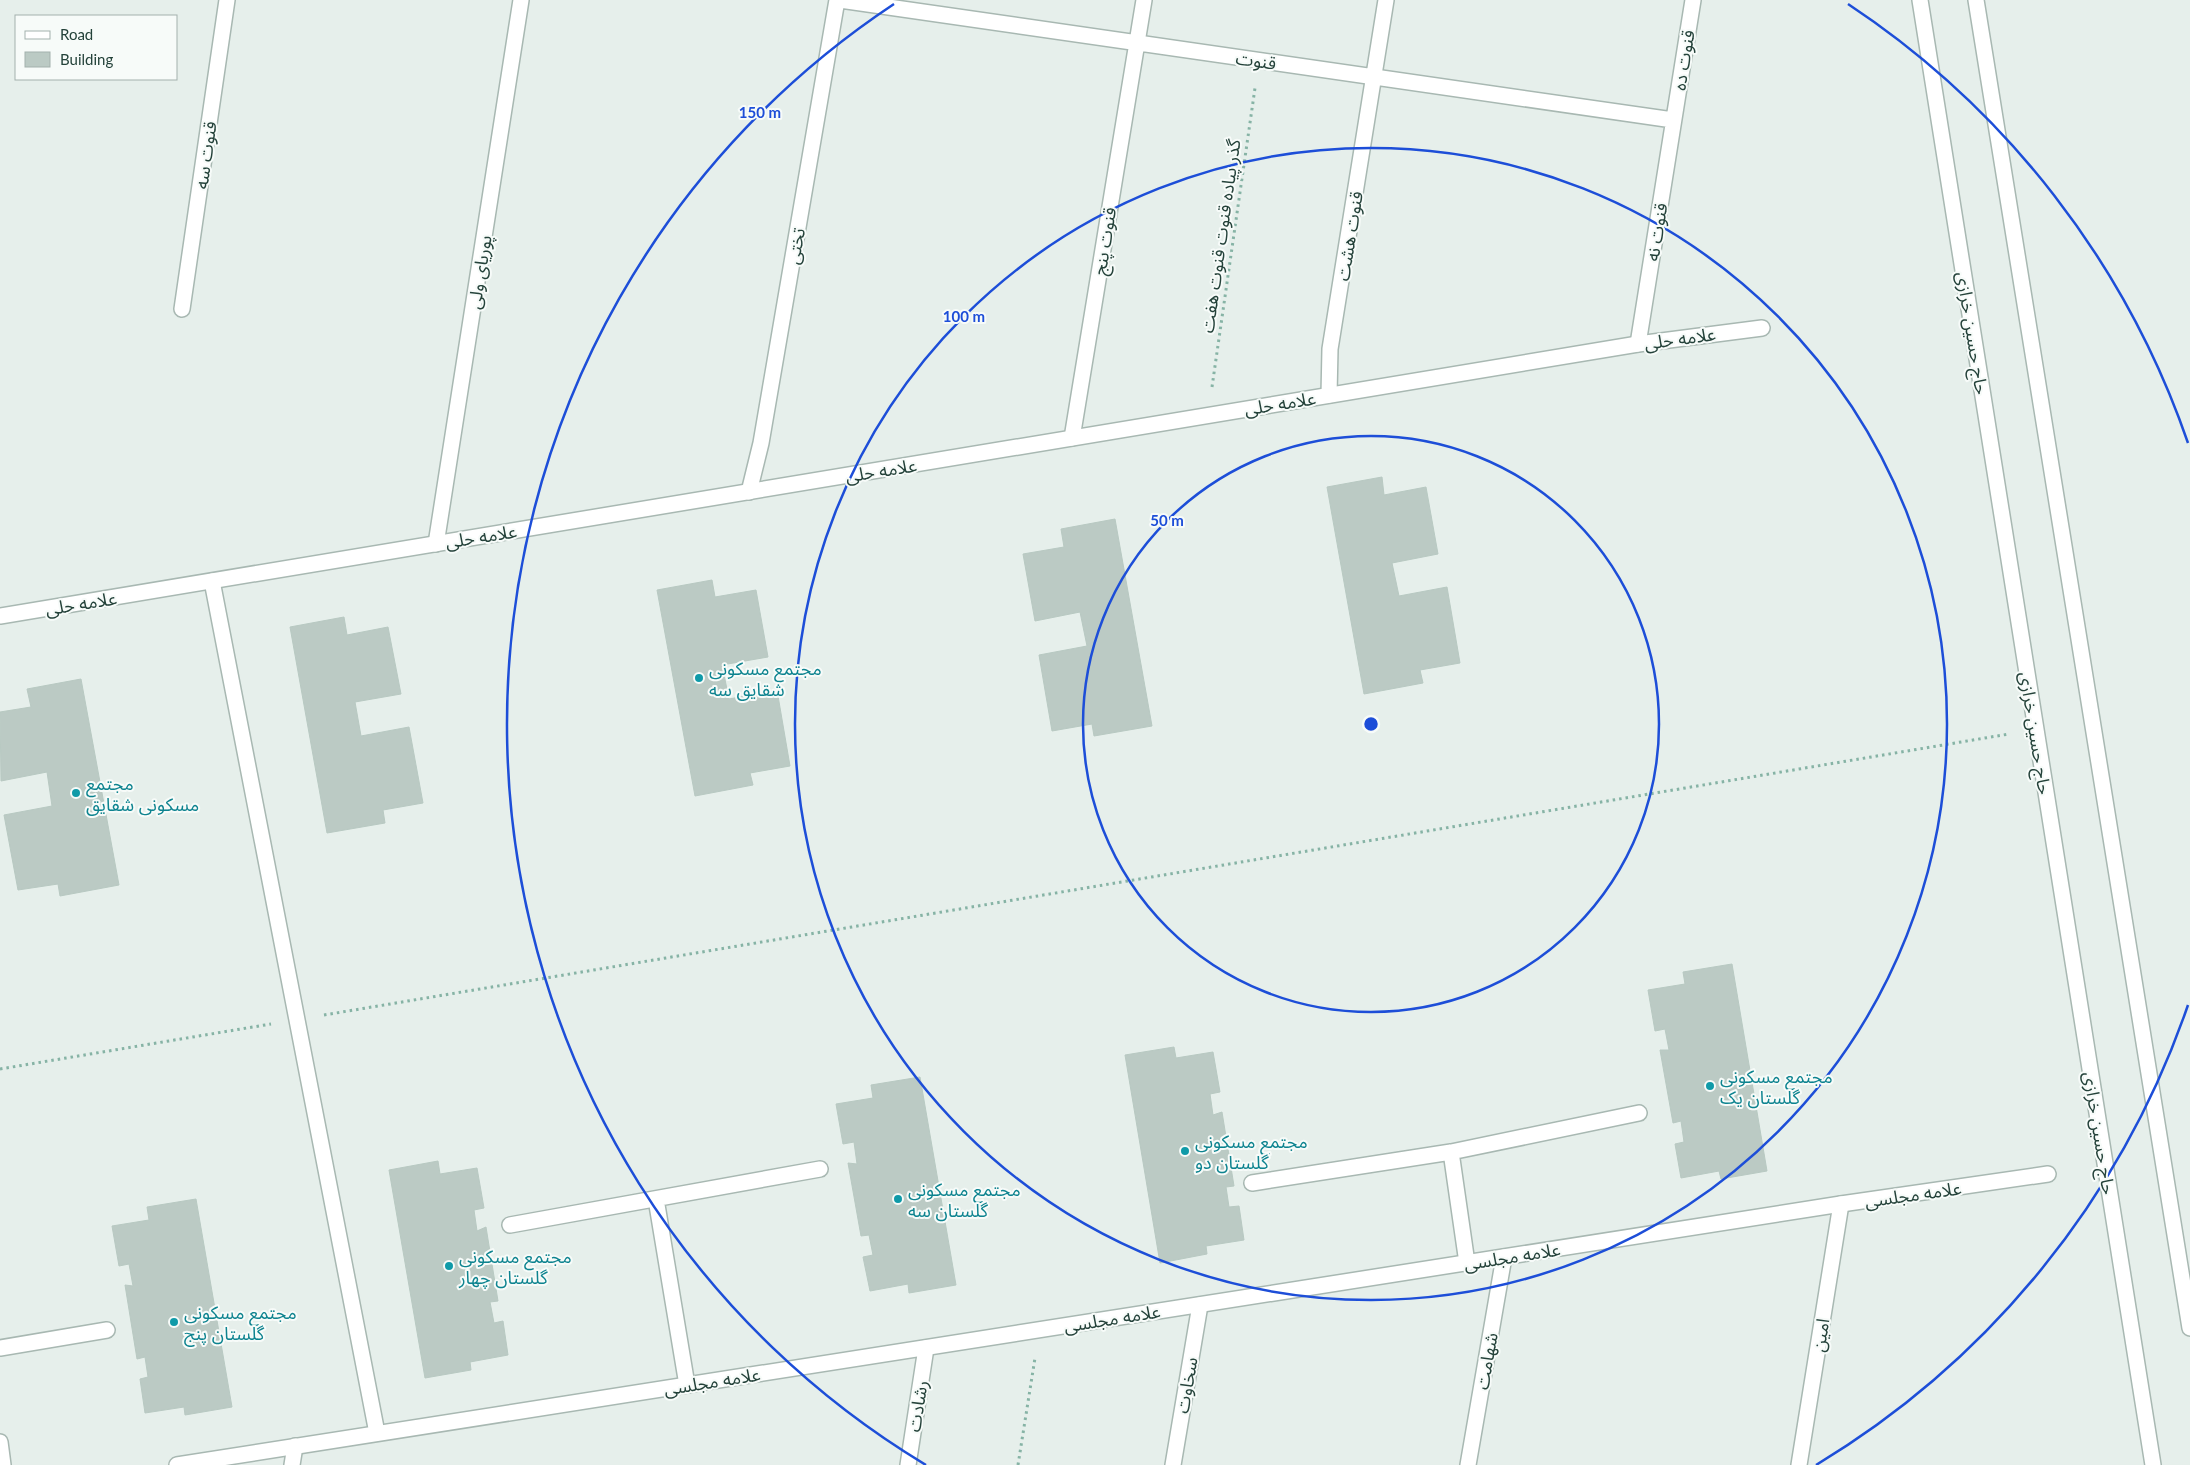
<svg xmlns="http://www.w3.org/2000/svg" width="2190" height="1465" font-family="Lato,'Noto Sans Arabic',sans-serif">
	<style>
		.building { fill: #bbcac4; stroke: #b8c9c2 }
		.lines { fill: none; stroke-linecap: round; stroke-linejoin: round }
		.minor-casing { stroke: #a8b8b2; stroke-width: 18 }
		.tertiary-casing { stroke: #a8b8b2; stroke-width: 18 }
		.path { stroke: #86b3a5; stroke-width: 3; stroke-dasharray: 2.5 4; stroke-linecap: butt }
		.minor { stroke: #fff; stroke-width: 15 }
		.tertiary { stroke: #fff; stroke-width: 15 }
		.ring { fill: none; stroke: #1d4ed8; stroke-width: 2.5 }
		.culture-dot { fill: #0f9aa8; stroke: #f7fbf9; stroke-width: 2 }
		.labels { text-anchor: middle; dominant-baseline: central; stroke-width: 4; stroke-linejoin: round; paint-order: stroke }
		.street-label { font-size: 18px; fill: #24423a; stroke: #f7fbf9 }
		.culture-label { font-size: 18px; fill: #0d838f; stroke: #f7fbf9; text-anchor: start }
		.centre { fill: #1d4ed8; stroke: #f7fbf9; stroke-width: 2.5 }
		.ring-label { font-size: 15px; text-anchor: middle; font-weight: bold; fill: #1d4ed8; stroke: #f7fbf9; stroke-width: 4; stroke-linejoin: round; paint-order: stroke }
	</style>
	<rect width="100%" height="100%" fill="#e6efeb"/>
	<path class="building" d="M 1382,477 L 1384,495 L 1426,487 L 1438,554 L 1392,563 L 1399,596 L 1447,587 L 1460,663 L 1420,670 L 1423,683 L 1364,694 L 1327,487 Z
		M 1115,519 L 1152,726 L 1094,736 L 1092,724 L 1052,731 L 1039,655 L 1087,646 L 1080,612 L 1035,621 L 1023,554 L 1064,547 L 1061,529 Z
		M 712,580 L 715,597 L 756,590 L 768,657 L 722,665 L 729,699 L 777,690 L 790,766 L 750,773 L 753,785 L 695,796 L 657,590 Z
		M 344,617 L 347,635 L 388,627 L 401,694 L 355,702 L 361,736 L 409,727 L 423,803 L 383,810 L 385,823 L 327,833 L 290,627 Z
		M 81,679 L 119,885 L 60,896 L 58,884 L 18,890 L 4,815 L 52,806 L 47,772 L 1,781 L 0,712 L 31,707 L 27,689 Z
		M 1732,964 L 1767,1171 L 1721,1179 L 1719,1171 L 1681,1178 L 1675,1144 L 1684,1142 L 1681,1121 L 1673,1123 L 1660,1050 L 1669,1050 L 1665,1029 L 1655,1031 L 1648,990 L 1685,984 L 1683,972 Z
		M 1174,1047 L 1176,1058 L 1213,1052 L 1220,1092 L 1210,1094 L 1213,1115 L 1222,1112 L 1234,1186 L 1226,1187 L 1229,1207 L 1239,1206 L 1244,1240 L 1206,1246 L 1207,1254 L 1160,1263 L 1125,1055 Z
		M 920,1077 L 956,1285 L 909,1293 L 908,1284 L 870,1291 L 863,1257 L 873,1255 L 869,1235 L 861,1236 L 848,1163 L 857,1164 L 854,1142 L 843,1144 L 836,1104 L 873,1098 L 871,1085 Z
		M 438,1161 L 440,1174 L 477,1168 L 484,1208 L 474,1210 L 477,1231 L 486,1227 L 498,1301 L 490,1302 L 494,1323 L 503,1321 L 508,1355 L 470,1362 L 471,1370 L 425,1378 L 389,1170 Z
		M 196,1199 L 232,1407 L 185,1415 L 184,1407 L 145,1413 L 140,1379 L 148,1377 L 145,1357 L 137,1359 L 125,1285 L 133,1286 L 129,1264 L 119,1266 L 112,1226 L 149,1220 L 147,1207 Z"/>
	<g class="lines">
		<defs>
			<path id="minor" d="M 840,0 L 1673,120
				M 182,309 L 227,0
				M 1638,344 L 1693,0
				M 1329,395 L 1330,349 L 1386,0
				M 1072,438 L 1144,0
				M 749,492 L 761,443 L 837,0
				M 436,544 L 521,0
				M 212,581 L 377,1433
				M 1451,1152 L 1467,1263
				M 1252,1183 L 1451,1152 L 1639,1113
				M 656,1199 L 687,1385
				M 510,1225 L 820,1169
				M 0,1348 L 107,1330
				M 0,1442 L 3,1465
				M 292,1465 L 295,1446
				M 908,1465 L 926,1348
				M 1173,1465 L 1200,1305
				M 1468,1465 L 1504,1257
				M 1799,1465 L 1841,1204"/>
			<path id="tertiary" d="M 1920,0 L 2153,1465
				M 1976,0 L 2190,1328
				M 0,616 L 1638,344 L 1762,328
				M 177,1465 L 1841,1204 L 2048,1174"/>
		</defs>
		<use href="#minor" class="minor-casing"/>
		<use href="#tertiary" class="tertiary-casing"/>
		<path class="path" d="M 1212,387 L 1255,88
			M 324,1015 L 2009,734
			M 0,1069 L 271,1024
			M 1018,1465 L 1035,1358"/>
		<use href="#minor" class="minor"/>
		<use href="#tertiary" class="tertiary"/>
	</g>
	<g class="ring">
		<circle cx="1371" cy="724" r="288"/>
		<circle cx="1371" cy="724" r="576"/>
		<path d="M2188 1005A864 864 0 0 1 1816 1465M926 1465A864 864 0 0 1 894 4M1848 4A864 864 0 0 1 2188 443"/>
	</g>
	<g class="culture-dot">
		<circle cx="699" cy="678" r="5"/>
		<circle cx="76" cy="793" r="5"/>
		<circle cx="1710" cy="1086" r="5"/>
		<circle cx="1185" cy="1151" r="5"/>
		<circle cx="898" cy="1199" r="5"/>
		<circle cx="449" cy="1266" r="5"/>
		<circle cx="174" cy="1322" r="5"/>
	</g>
	<g class="labels">
		<g class="street-label">
			<text transform="translate(1256 60) rotate(8)">قنوت</text>
			<text transform="translate(1683 60) rotate(-81)">قنوت ده</text>
			<text transform="translate(205 155) rotate(-82)">قنوت سه</text>
			<text transform="translate(1656 232) rotate(-81)">قنوت نه</text>
			<text transform="translate(1220 236) rotate(-82)">گذر پیاده قنوت قنوت هفت</text>
			<text transform="translate(1349 236) rotate(-81)">قنوت هشت</text>
			<text transform="translate(1104 241) rotate(-81)">قنوت پنج</text>
			<text transform="translate(795 246) rotate(-80)">تختی</text>
			<text transform="translate(479 272) rotate(-81)">پوریای ولی</text>
			<text transform="translate(1973 333) rotate(81)">حاج حسین خرازی</text>
			<text transform="translate(1680 338) rotate(-8)">علامه حلی</text>
			<text transform="translate(1280 403) rotate(-9)">علامه حلی</text>
			<text transform="translate(881 470) rotate(-9)">علامه حلی</text>
			<text transform="translate(481 536) rotate(-9)">علامه حلی</text>
			<text transform="translate(81 603) rotate(-9)">علامه حلی</text>
			<text transform="translate(2036 733) rotate(81)">حاج حسین خرازی</text>
			<text transform="translate(2100 1133) rotate(81)">حاج حسین خرازی</text>
			<text transform="translate(1913 1194) rotate(-8)">علامه مجلسی</text>
			<text transform="translate(1512 1256) rotate(-9)">علامه مجلسی</text>
			<text transform="translate(1112 1318) rotate(-9)">علامه مجلسی</text>
			<text transform="translate(1820 1335) rotate(-81)">امین</text>
			<text transform="translate(1486 1361) rotate(-80)">شهامت</text>
			<text transform="translate(712 1381) rotate(-9)">علامه مجلسی</text>
			<text transform="translate(1186 1385) rotate(-80)">سخاوت</text>
			<text transform="translate(917 1406) rotate(-81)">رشادت</text>
		</g>
		<g class="culture-label">
			<text x="709" y="668">مجتمع مسکونی<tspan x="709" dy="21">شقایق سه</tspan></text>
			<text x="86" y="783">مجتمع<tspan x="86" dy="21">مسکونی شقایق</tspan></text>
			<text x="1720" y="1076">مجتمع مسکونی<tspan x="1720" dy="21">گلستان یک</tspan></text>
			<text x="1195" y="1141">مجتمع مسکونی<tspan x="1195" dy="21">گلستان دو</tspan></text>
			<text x="908" y="1189">مجتمع مسکونی<tspan x="908" dy="21">گلستان سه</tspan></text>
			<text x="459" y="1256">مجتمع مسکونی<tspan x="459" dy="21">گلستان چهار</tspan></text>
			<text x="184" y="1312">مجتمع مسکونی<tspan x="184" dy="21">گلستان پنج</tspan></text>
		</g>
	</g>
	<circle cx="1371" cy="724" r="8" class="centre"/>
	<g class="ring-label">
		<text x="760" y="118">150 m</text>
		<text x="964" y="322">100 m</text>
		<text x="1167" y="526">50 m</text>
	</g>
	<rect x="15" y="15" width="162" height="65" fill="#f7fbf9" stroke="#a3b1ad"/>
	<rect x="25" y="31" width="25" height="8" fill="#ffffff" stroke="#a3b1ad"/>
	<text x="60" y="40" font-size="15" fill="#24423a">Road</text>
	<rect x="25" y="52" width="25" height="15" fill="#bbcac4" stroke="#a3b1ad"/>
	<text x="60" y="65" font-size="15" fill="#24423a">Building</text>
</svg>
